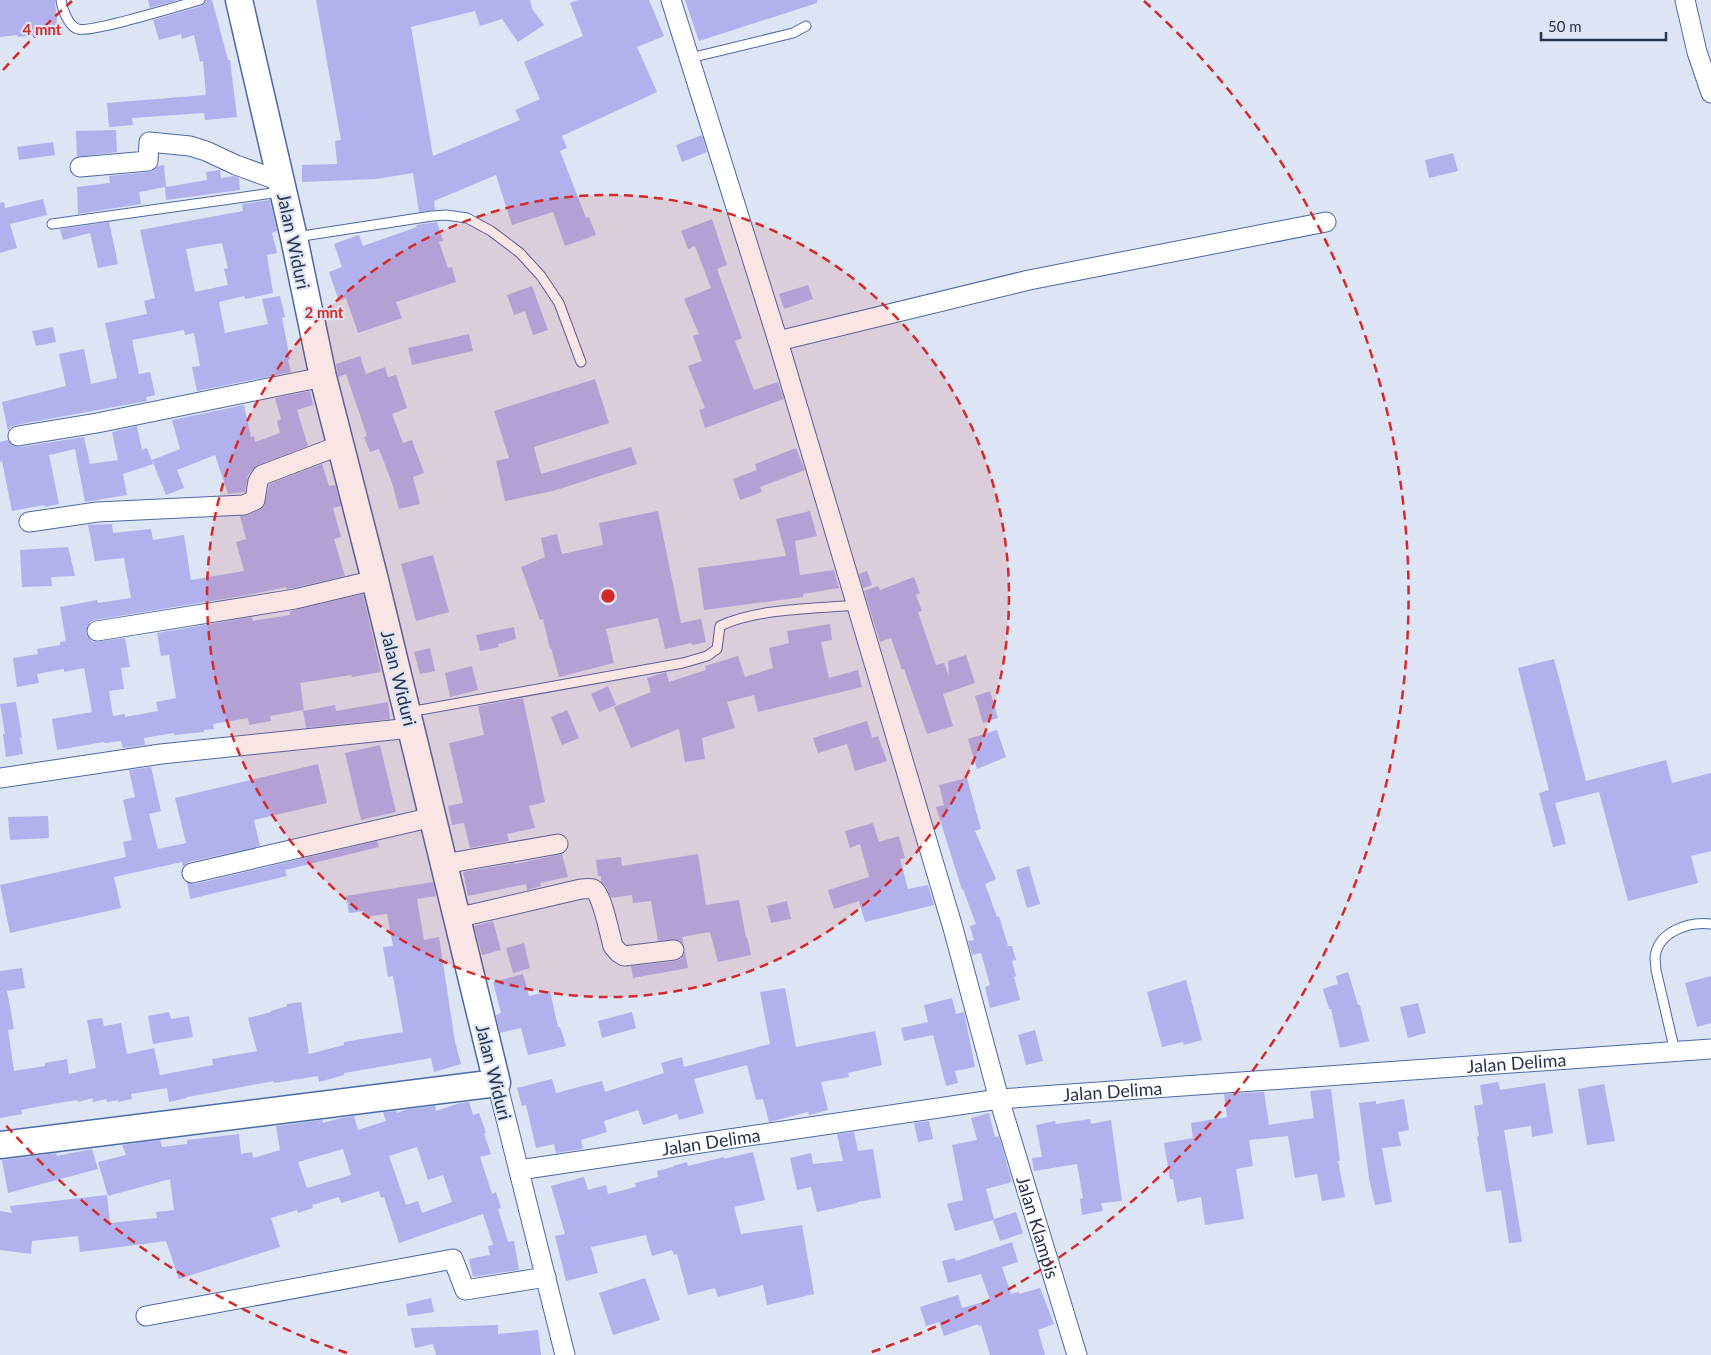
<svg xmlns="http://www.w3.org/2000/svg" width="1711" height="1355" font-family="Lato,sans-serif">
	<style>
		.building { fill: #b0b1ed; fill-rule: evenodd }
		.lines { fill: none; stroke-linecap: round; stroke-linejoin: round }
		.lane-casing { stroke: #4a69a8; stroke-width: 11 }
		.street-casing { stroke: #4a69a8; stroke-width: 21 }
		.secondary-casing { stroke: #4a69a8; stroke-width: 29 }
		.lane { stroke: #fff; stroke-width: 9 }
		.street { stroke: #fff; stroke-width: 19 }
		.secondary { stroke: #fff; stroke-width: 26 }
		.ring { fill: none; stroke: #d62828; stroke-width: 2.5; stroke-dasharray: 9 6 }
		.labels { text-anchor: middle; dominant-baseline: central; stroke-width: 4.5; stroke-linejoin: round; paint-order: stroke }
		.street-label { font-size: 18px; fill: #273450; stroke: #dde4f3 }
		.centre { fill: #d62828; stroke: #dde4f3; stroke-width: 2.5 }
		.ring-label { font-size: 15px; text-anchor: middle; font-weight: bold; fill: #d62828; stroke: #dde4f3; stroke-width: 4.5; stroke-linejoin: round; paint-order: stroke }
	</style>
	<rect width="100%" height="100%" fill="#dde4f3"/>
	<path class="building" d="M 0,0 L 55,0 L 58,33 L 18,37 L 18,35 L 0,37 Z
		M 148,0 L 178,0 L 150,8 Z
		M 206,0 L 212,0 L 228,60 L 230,60 L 237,117 L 205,120 L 204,113 L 132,118 L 133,125 L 109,127 L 107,103 L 206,95 L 203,61 L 200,62 L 194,35 L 182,39 L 181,34 L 159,40 L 153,20 L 202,6 L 205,4 Z
		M 316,0 L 530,0 L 532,9 L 544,25 L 518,42 L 502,19 L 480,26 L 475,11 L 411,27 L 433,156 L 520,120 L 515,110 L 540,99 L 524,62 L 583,36 L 570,3 L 578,0 L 649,0 L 664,36 L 637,47 L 657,92 L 562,136 L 567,148 L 560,151 L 586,218 L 589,217 L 596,235 L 565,246 L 553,212 L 512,225 L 496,175 L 434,201 L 435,210 L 419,212 L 413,173 L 376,179 L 302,182 L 302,165 L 337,164 L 335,141 L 341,140 Z
		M 685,0 L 817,0 L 817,3 L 699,41 Z
		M 116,130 L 117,152 L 77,157 L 76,131 Z
		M 702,135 L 707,152 L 682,162 L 676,145 Z
		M 53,142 L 55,155 L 19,160 L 17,147 Z
		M 1453,153 L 1458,171 L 1429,178 L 1425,160 Z
		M 164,165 L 166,187 L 207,180 L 206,172 L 220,170 L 221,178 L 234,176 L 239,178 L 240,190 L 166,200 L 165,187 L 139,192 L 141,204 L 78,214 L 77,187 L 110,183 L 109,176 L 149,172 L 154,170 L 158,166 Z
		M 43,199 L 47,215 L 10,224 L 17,248 L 0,253 L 0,203 L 4,202 L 5,208 Z
		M 270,200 L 277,231 L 272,233 L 277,253 L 267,255 L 273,293 L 245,299 L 244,296 L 219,302 L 225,333 L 268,324 L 262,299 L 280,296 L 285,317 L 282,318 L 290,359 L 288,360 L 291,372 L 197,391 L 192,367 L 200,366 L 194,333 L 185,335 L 184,330 L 132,340 L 139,374 L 150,372 L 155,395 L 146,397 L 147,401 L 16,425 L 11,427 L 8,431 L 2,402 L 66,386 L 59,354 L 84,349 L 91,384 L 117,378 L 105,323 L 147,314 L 144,301 L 155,298 L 140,230 L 243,211 L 242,204 ZM 222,243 L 228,268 L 224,269 L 228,285 L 195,292 L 186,249 Z
		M 712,219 L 727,265 L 717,269 L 742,338 L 735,341 L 754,390 L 778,382 L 784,399 L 705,428 L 699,410 L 705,408 L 688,366 L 702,361 L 693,336 L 699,334 L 684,299 L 711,288 L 695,246 L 688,249 L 681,231 Z
		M 109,222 L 118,264 L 98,268 L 90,233 L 63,240 L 60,229 Z
		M 437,222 L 443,241 L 439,242 L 448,268 L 452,267 L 456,282 L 396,302 L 402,318 L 358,333 L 346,298 L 339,301 L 329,272 L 342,267 L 334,244 L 359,235 L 363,246 L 417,227 L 416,225 Z
		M 808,285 L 813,299 L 784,309 L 779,294 Z
		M 532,286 L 548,330 L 533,335 L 525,311 L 514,315 L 507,295 Z
		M 53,327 L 56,342 L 36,346 L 32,331 Z
		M 469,334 L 473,351 L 412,365 L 408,348 Z
		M 360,356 L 366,374 L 385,367 L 388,377 L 396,375 L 407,408 L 392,414 L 403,443 L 412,440 L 424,473 L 413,477 L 420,504 L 399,509 L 392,483 L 379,449 L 370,452 L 364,437 L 367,436 L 346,374 L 338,377 L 336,364 Z
		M 595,379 L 609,423 L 534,447 L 541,474 L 631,447 L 637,464 L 553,491 L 505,501 L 496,461 L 509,458 L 494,411 Z
		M 310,391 L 313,405 L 297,410 L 308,446 L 258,465 L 248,475 L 245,492 L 228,494 L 215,455 L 177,470 L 184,488 L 166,495 L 152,460 L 180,449 L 172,420 L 244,405 L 251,437 L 254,436 L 255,442 L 280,433 L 277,421 L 281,419 L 275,398 Z
		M 137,426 L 142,450 L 147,448 L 153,464 L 123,474 L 127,495 L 85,502 L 75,449 L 49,455 L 59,504 L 45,507 L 44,505 L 12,511 L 2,461 L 0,462 L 0,442 L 8,440 L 14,446 L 20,447 L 84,437 L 90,464 L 118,460 L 112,432 Z
		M 796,448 L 805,470 L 760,487 L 762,492 L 740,500 L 733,479 L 757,470 L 755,464 Z
		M 322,464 L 329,486 L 335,485 L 341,506 L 333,508 L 341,537 L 334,539 L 345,576 L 293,588 L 286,589 L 286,587 L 248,595 L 95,620 L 90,622 L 87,627 L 86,633 L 89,638 L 93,642 L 125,638 L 130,667 L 121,668 L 124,689 L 109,691 L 113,716 L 125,714 L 125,717 L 158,711 L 156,702 L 176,698 L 169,655 L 161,656 L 157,633 L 252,617 L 253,621 L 290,615 L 290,611 L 363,594 L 381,672 L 352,677 L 351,675 L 300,683 L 304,710 L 270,716 L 271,721 L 249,725 L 248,718 L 213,724 L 214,729 L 204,730 L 204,732 L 174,735 L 174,733 L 144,738 L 145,745 L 123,748 L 121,741 L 105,743 L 104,742 L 57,750 L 52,719 L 92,712 L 84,668 L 64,672 L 64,669 L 37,674 L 39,683 L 17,687 L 13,658 L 38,654 L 37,649 L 60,645 L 60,642 L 66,641 L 60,607 L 97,600 L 98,603 L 131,598 L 124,558 L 95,561 L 88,525 L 112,524 L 113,533 L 151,529 L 153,540 L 184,535 L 191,580 L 244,571 L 236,542 L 246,539 L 240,516 L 249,515 L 264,507 L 269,484 Z
		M 658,511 L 681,623 L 701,619 L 706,642 L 692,645 L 691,643 L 665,649 L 658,618 L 606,629 L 614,663 L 559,677 L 551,648 L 550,649 L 543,619 L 540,620 L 521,567 L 545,557 L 541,538 L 557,534 L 562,554 L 603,545 L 599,523 Z
		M 810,511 L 817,536 L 795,541 L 800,575 L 834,570 L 839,588 L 803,594 L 803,597 L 704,610 L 698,568 L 786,556 L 776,519 Z
		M 68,547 L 75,576 L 51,577 L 52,586 L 22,587 L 20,550 Z
		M 433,555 L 449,612 L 416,621 L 401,564 Z
		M 867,571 L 872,585 L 863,588 L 859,574 Z
		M 914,577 L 920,593 L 916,595 L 922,611 L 918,612 L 936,665 L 944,663 L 949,676 L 948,661 L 966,655 L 975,683 L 943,694 L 953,726 L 927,734 L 904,669 L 902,670 L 891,638 L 880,642 L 864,591 L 878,586 L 880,590 Z
		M 830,624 L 832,640 L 821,642 L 829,678 L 858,670 L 862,687 L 758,712 L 754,695 L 727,702 L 735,728 L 702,738 L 705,759 L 685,762 L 679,729 L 631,748 L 614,707 L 651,692 L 647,678 L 666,672 L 669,682 L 706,670 L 705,666 L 738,656 L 745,677 L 773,668 L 769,648 L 789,643 L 787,631 Z
		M 514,627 L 516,639 L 498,644 L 499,647 L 480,651 L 476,635 Z
		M 430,648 L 435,671 L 420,674 L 414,652 Z
		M 1554,659 L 1586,781 L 1666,760 L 1672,783 L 1711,773 L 1711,851 L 1691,856 L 1698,883 L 1628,901 L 1599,792 L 1555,803 L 1566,844 L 1553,847 L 1539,793 L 1549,790 L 1518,668 Z
		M 472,666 L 478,690 L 450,697 L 445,673 Z
		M 608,686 L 616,705 L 599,712 L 591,694 Z
		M 990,691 L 998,718 L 983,723 L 975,696 Z
		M 523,698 L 545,802 L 529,806 L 535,828 L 507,834 L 509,841 L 470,848 L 464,823 L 452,825 L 448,806 L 463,803 L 449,743 L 484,735 L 478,706 Z
		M 16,702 L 22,738 L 20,738 L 23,754 L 6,757 L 3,734 L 5,734 L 0,704 Z
		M 388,702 L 390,719 L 306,728 L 303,711 L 335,705 L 336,711 Z
		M 567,710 L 579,738 L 562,745 L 551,717 Z
		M 867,721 L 872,738 L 878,736 L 887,761 L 855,771 L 847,744 L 818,753 L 813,738 Z
		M 997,730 L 1006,757 L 977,769 L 968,739 Z
		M 380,745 L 396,812 L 361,820 L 345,753 Z
		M 318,764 L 327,803 L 254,820 L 260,846 L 189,862 L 183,867 L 182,862 L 114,877 L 121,908 L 10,933 L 0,885 L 126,857 L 123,842 L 132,840 L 123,800 L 135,797 L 129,770 L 151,767 L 161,811 L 149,814 L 158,849 L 186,843 L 175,798 Z
		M 967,778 L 981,829 L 975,831 L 996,879 L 985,884 L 997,917 L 999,916 L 1008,946 L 1012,946 L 1016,960 L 1012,961 L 1016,976 L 1014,977 L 1020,1000 L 990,1008 L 985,987 L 990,985 L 981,953 L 972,955 L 968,941 L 974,940 L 970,926 L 976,924 L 963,889 L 962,890 L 936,807 L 944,805 L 939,785 Z
		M 48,816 L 49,838 L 10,840 L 8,817 Z
		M 873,823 L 879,842 L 899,836 L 905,858 L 900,859 L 908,889 L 928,885 L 934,905 L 865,922 L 859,901 L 834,909 L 828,890 L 869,877 L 860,844 L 850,848 L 845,831 Z
		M 377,841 L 379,847 L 285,870 L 287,876 L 190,899 L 187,882 L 195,884 Z
		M 562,854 L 568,877 L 540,883 L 541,886 L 527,890 L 526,884 L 468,896 L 463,872 L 514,863 L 515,864 Z
		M 698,854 L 706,905 L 739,900 L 746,937 L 747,937 L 751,955 L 718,962 L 710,932 L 682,937 L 684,944 L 678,940 L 658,941 L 651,901 L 633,903 L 632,895 L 611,898 L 606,887 L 601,882 L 601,876 L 598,876 L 596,860 L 621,857 L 622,866 Z
		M 1029,866 L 1040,904 L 1027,908 L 1016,870 Z
		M 433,882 L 436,896 L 417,899 L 424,940 L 439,937 L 455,1042 L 461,1064 L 434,1072 L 431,1058 L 344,1073 L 344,1075 L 319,1082 L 318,1076 L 274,1083 L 274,1081 L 187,1097 L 187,1098 L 169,1102 L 167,1088 L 131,1094 L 132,1099 L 118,1102 L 118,1100 L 107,1102 L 106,1099 L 93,1102 L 92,1098 L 78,1102 L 77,1100 L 35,1107 L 21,1110 L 22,1114 L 0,1118 L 0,971 L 22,968 L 25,988 L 7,991 L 14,1029 L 8,1030 L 14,1071 L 45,1066 L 45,1063 L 67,1059 L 69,1074 L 96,1068 L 87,1020 L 102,1018 L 104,1026 L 121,1023 L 127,1054 L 154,1048 L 160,1075 L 213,1065 L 212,1059 L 257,1051 L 248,1018 L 271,1012 L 271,1011 L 287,1006 L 287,1004 L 301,1002 L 309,1054 L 344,1045 L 344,1042 L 403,1032 L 393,976 L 388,977 L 383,947 L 393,946 L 387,914 L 365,917 L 364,911 L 349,913 L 346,896 Z
		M 787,901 L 791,919 L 771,923 L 767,906 Z
		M 493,921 L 501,950 L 482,955 L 474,926 Z
		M 524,943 L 530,968 L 513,973 L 506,948 Z
		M 685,951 L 688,968 L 633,978 L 631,966 L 676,961 L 681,959 Z
		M 1348,972 L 1358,1005 L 1360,1005 L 1369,1041 L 1340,1048 L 1331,1009 L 1329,1009 L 1323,989 L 1338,984 L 1336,976 Z
		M 523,974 L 529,996 L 550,991 L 558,1027 L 560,1027 L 566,1046 L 528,1055 L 521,1028 L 500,1033 L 496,1015 L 501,1013 L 493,982 Z
		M 1711,976 L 1711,1023 L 1697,1027 L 1685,983 Z
		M 1186,980 L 1202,1040 L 1184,1045 L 1183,1042 L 1162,1047 L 1147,992 Z
		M 785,988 L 796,1047 L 875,1031 L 882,1065 L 848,1073 L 849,1077 L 821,1082 L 828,1110 L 809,1115 L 808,1112 L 769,1122 L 763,1099 L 756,1100 L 747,1065 L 694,1079 L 704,1113 L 679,1120 L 677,1114 L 643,1125 L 638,1110 L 604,1121 L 607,1132 L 581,1140 L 583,1149 L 556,1153 L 554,1144 L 536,1148 L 526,1105 L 522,1106 L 517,1088 L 552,1079 L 556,1093 L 602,1081 L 605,1092 L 664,1073 L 661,1063 L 682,1057 L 684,1067 L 770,1044 L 760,992 Z
		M 952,998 L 956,1014 L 964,1012 L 975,1067 L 955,1071 L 958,1083 L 946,1086 L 933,1035 L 904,1041 L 901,1028 L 928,1022 L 924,1005 Z
		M 1418,1003 L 1426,1033 L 1408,1038 L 1400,1007 Z
		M 169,1012 L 171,1019 L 189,1016 L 193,1037 L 153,1044 L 148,1016 Z
		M 632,1012 L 636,1028 L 602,1038 L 598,1021 Z
		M 1035,1030 L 1043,1061 L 1026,1065 L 1018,1035 Z
		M 1498,1082 L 1500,1090 L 1545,1083 L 1553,1133 L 1532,1137 L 1531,1126 L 1504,1130 L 1522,1242 L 1509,1243 L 1501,1190 L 1486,1192 L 1477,1137 L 1479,1136 L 1474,1106 L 1483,1104 L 1480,1085 Z
		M 1604,1084 L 1615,1141 L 1587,1145 L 1578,1089 Z
		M 1331,1089 L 1340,1161 L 1338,1161 L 1345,1197 L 1322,1201 L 1317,1174 L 1295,1178 L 1288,1136 L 1249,1140 L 1253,1166 L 1236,1169 L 1244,1219 L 1205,1225 L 1201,1197 L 1177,1202 L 1173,1179 L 1170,1179 L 1164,1143 L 1193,1138 L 1191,1123 L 1227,1117 L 1224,1094 L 1264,1092 L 1269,1125 L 1314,1118 L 1310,1091 Z
		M 1404,1099 L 1409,1130 L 1398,1132 L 1401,1146 L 1382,1148 L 1392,1202 L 1375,1205 L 1369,1178 L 1359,1103 L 1376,1101 L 1376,1104 Z
		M 469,1102 L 473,1115 L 479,1113 L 486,1133 L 484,1134 L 491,1154 L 480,1157 L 492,1194 L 496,1192 L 501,1208 L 498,1209 L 508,1242 L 514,1241 L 519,1270 L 473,1277 L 469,1259 L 490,1255 L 488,1246 L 493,1245 L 483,1214 L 399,1243 L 384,1197 L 381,1198 L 379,1191 L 341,1203 L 339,1197 L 312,1205 L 313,1208 L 298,1213 L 297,1210 L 271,1218 L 280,1247 L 179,1279 L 166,1241 L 80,1252 L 78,1236 L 32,1241 L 31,1254 L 0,1250 L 0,1211 L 12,1213 L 10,1206 L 107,1195 L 110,1223 L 157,1218 L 156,1212 L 174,1210 L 170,1179 L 108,1196 L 98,1162 L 126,1155 L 122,1145 L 160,1140 L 162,1147 L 187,1144 L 187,1140 L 239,1134 L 241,1154 L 252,1152 L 253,1158 L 280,1150 L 276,1126 L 322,1120 L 323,1123 L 341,1118 L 354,1116 L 358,1130 L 386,1121 L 383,1112 L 396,1111 L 397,1113 L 408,1109 L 435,1106 L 436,1111 L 460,1103 ZM 417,1147 L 428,1180 L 443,1175 L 452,1202 L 422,1213 L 418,1201 L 406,1205 L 389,1156 ZM 343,1149 L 351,1175 L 307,1188 L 298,1162 Z
		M 989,1113 L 995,1137 L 999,1136 L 1012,1182 L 986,1189 L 994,1219 L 1016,1212 L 1023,1233 L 1000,1241 L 993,1220 L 955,1231 L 947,1204 L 963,1200 L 952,1145 L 977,1140 L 971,1118 Z
		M 1090,1119 L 1091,1124 L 1111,1120 L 1122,1201 L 1101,1203 L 1103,1211 L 1082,1215 L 1080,1199 L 1083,1198 L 1077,1164 L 1034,1171 L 1032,1158 L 1042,1157 L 1036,1125 L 1055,1121 L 1056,1124 Z
		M 929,1121 L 933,1139 L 918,1142 L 914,1123 Z
		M 854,1132 L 858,1151 L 873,1149 L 881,1198 L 857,1202 L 857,1203 L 817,1212 L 811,1187 L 797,1190 L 790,1158 L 811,1153 L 813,1164 L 843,1161 L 837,1134 Z
		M 92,1149 L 98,1169 L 8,1193 L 2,1160 L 56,1153 L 57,1156 Z
		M 753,1152 L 765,1200 L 734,1207 L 741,1234 L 802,1225 L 814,1294 L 767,1305 L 763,1285 L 718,1297 L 715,1288 L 688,1295 L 677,1254 L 674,1255 L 672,1250 L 652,1256 L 646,1235 L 591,1247 L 598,1273 L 566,1281 L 555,1236 L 565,1234 L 551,1186 L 584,1177 L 588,1190 L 606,1185 L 608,1194 L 636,1187 L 635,1183 L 658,1177 L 657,1171 L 673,1167 L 673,1166 L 687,1162 L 688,1166 L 724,1157 L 724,1159 Z
		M 1012,1242 L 1018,1262 L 1002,1267 L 1011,1294 L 1019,1292 L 1019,1294 L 1040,1288 L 1054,1324 L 1038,1330 L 1045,1355 L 990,1355 L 981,1325 L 979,1326 L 978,1324 L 944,1336 L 939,1322 L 926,1326 L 920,1307 L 958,1295 L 962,1308 L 990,1300 L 981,1274 L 948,1283 L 942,1261 L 955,1258 L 956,1261 Z
		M 645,1278 L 660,1320 L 613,1335 L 599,1293 Z
		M 431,1298 L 434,1312 L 408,1316 L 406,1304 Z
		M 498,1325 L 498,1334 L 538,1330 L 541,1355 L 436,1355 L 433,1344 L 415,1348 L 411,1328 Z"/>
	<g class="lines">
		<defs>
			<path id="lane" d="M 61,0 C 62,9 69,27 78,29 C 91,33 182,5 200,0
				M 690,58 L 793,33 L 806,26
				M 52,224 L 280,192
				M 296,237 L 432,216 L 446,215 L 467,218 L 491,231 L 520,253 L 541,276 L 559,303 L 581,362
				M 409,712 L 683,663 L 707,656 L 717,649 L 720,626 C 757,608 815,609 857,605
				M 1675,1052 L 1656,970 C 1656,966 1655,961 1655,958 C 1657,932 1689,921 1711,924"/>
			<g id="street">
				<path id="s1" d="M 671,0 L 778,341 L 953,928 L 999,1099 L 1077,1355"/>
				<path d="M 1685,0 L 1697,52 L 1711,93"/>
				<path d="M 80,167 L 148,161 L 149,142 L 190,146 L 206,151 L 236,165 L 280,181"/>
				<path d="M 778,341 L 1029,280 L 1326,222"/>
				<path d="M 18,436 L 97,423 L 323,377"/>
				<path d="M 29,522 L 97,512 L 244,505 L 255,500 L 258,481 L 262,475 L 341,445"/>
				<path d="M 97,631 L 295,599 L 375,580"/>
				<path d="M 0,778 L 161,754 L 411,728"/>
				<path d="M 444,864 L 558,844"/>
				<path d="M 192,873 L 433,817"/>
				<path d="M 456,918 L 581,889 C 585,889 589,888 593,889 C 602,893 610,936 613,946 L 618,952 L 624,956 L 674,950"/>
				<path d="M 497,1083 L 565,1355"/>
				<path id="s2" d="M 519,1170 L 999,1099 L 1711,1049"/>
				<path d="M 146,1316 L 453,1259 L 465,1290 L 546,1277"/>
			</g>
			<path id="secondary" d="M 0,1145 L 497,1083 L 375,580 L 323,377 L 294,238 L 239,0"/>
		</defs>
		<use href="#lane" class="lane-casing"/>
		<use href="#street" class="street-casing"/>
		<use href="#secondary" class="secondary-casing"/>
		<use href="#lane" class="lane"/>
		<use href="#street" class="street"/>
		<use href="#secondary" class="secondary"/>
	</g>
	<circle cx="608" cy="596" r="401" fill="#d62828" fill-opacity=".12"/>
	<g class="ring">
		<circle cx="608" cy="596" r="401"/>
		<path d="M347 1353A801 801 0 0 1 3 1122M3 70A801 801 0 0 1 72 1M1144 1A801 801 0 0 1 869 1353"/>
	</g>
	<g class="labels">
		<g class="street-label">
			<text transform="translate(294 241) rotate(78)">Jalan Widuri</text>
			<text transform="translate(399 678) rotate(76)">Jalan Widuri</text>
			<text stroke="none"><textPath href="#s2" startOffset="1004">Jalan Delima</textPath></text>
			<text transform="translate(494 1072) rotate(76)">Jalan Widuri</text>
			<text stroke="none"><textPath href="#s2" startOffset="599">Jalan Delima</textPath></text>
			<text stroke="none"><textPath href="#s2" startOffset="194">Jalan Delima</textPath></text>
			<text stroke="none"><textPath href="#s1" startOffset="1281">Jalan Klampis</textPath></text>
		</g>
	</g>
	<circle cx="608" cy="596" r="8" class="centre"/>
	<g class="ring-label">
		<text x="42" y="35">4 mnt</text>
		<text x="324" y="318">2 mnt</text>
	</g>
	<path d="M1541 32v8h125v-8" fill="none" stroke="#273450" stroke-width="2.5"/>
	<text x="1548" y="32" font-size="15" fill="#273450" stroke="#dde4f3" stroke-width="4" paint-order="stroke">50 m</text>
</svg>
